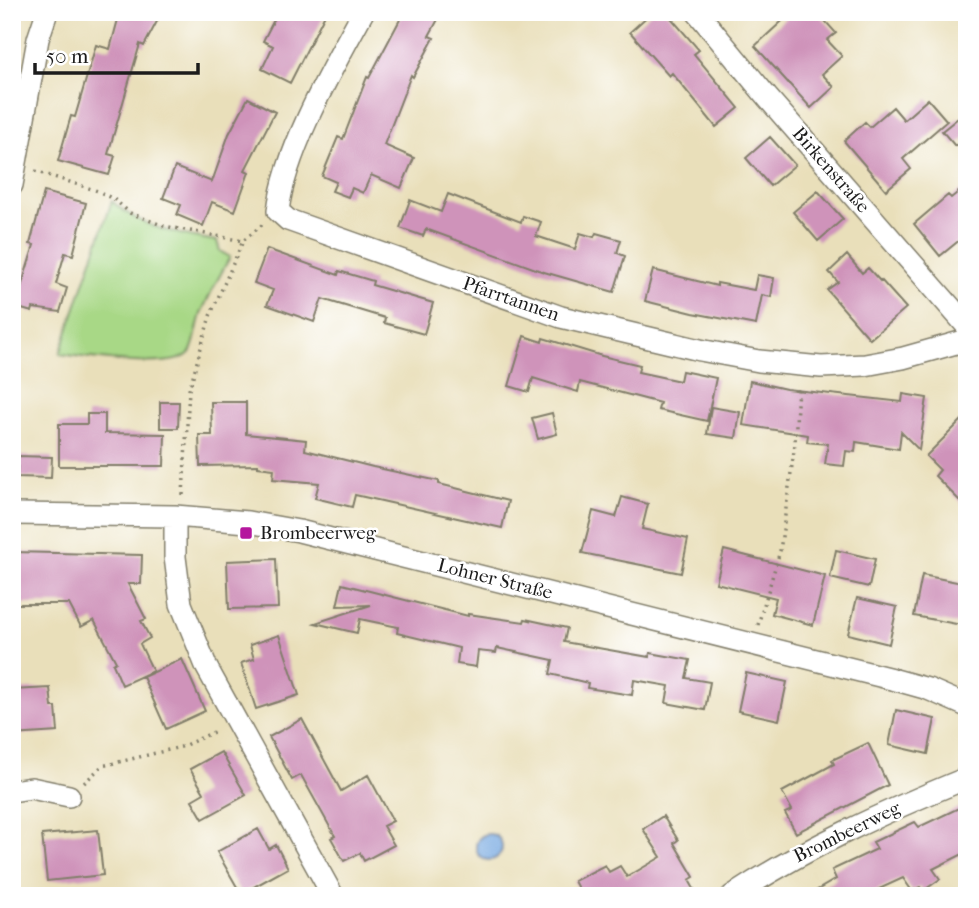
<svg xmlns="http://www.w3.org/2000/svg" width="979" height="908" font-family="'IM FELL French Canon',serif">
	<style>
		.green { fill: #a8d886; stroke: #627a51; stroke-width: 2 }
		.water { fill: #74a7e0; stroke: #48627e; stroke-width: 2 }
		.building { fill: #cf93ba }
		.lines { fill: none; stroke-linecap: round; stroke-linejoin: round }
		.street-casing { stroke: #827e6b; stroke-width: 24 }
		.path { stroke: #827e6b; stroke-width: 3.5; stroke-dasharray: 2 5; stroke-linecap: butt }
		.street { stroke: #fff; stroke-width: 21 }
		.poi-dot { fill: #b5179e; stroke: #fff; stroke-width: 2.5 }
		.labels { text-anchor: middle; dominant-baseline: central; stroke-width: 5; stroke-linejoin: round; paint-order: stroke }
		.street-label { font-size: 19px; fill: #1c1c1c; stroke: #fff }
		.poi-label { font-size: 19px; fill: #1c1c1c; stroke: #fff; text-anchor: start }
	</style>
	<rect width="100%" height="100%" fill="#fff"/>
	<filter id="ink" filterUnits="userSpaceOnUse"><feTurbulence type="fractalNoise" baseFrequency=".0143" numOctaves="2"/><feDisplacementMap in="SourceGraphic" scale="14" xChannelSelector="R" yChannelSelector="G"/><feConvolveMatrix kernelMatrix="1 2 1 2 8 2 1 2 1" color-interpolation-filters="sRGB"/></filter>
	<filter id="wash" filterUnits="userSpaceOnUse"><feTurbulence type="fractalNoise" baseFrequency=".00686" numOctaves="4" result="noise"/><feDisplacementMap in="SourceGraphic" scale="28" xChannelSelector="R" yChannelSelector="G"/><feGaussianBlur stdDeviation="1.57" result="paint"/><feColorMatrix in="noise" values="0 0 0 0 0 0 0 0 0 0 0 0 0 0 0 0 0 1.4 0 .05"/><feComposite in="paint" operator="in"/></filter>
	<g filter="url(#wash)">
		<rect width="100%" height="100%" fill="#e9dfba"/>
		<path class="green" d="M 112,201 C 140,228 180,235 217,241 L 220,251 L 230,257 C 220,275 209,295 201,314 C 197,326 196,340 191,351 C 179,373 84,357 60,354 Z"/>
		<path class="water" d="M476 847a13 13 0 1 1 26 0a13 13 0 1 1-26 0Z"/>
		<g id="blocks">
			<path class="building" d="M 120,12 L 162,12 L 144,46 L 140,44 L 108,154 L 115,156 L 109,175 L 58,161 L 71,116 L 75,117 L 96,45 L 110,49 Z
				M 278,12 L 326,12 L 290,83 L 262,69 L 273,46 L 263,41 Z
				M 404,12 L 442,12 L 429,36 L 434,38 L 413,77 L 411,75 L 384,145 L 414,158 L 401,188 L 371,175 L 363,193 L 352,188 L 348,197 L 332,191 L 336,182 L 322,176 L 338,137 L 343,139 L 367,77 L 369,78 Z
				M 652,12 L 666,12 L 699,50 L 694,54 L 739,108 L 716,127 L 672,73 L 669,76 L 630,32 Z
				M 792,12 L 817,12 L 836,33 L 827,40 L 842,56 L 822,74 L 834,87 L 811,108 L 755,46 Z
				M 248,98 L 275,112 L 245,170 L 249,172 L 235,211 L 212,202 L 203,226 L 177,215 L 181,205 L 163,198 L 175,167 L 212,182 L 229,134 Z
				M 928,99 L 947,121 L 903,159 L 911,169 L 886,190 L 844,141 L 865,122 L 870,127 L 893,107 L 904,120 Z
				M 958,118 L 967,127 L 967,136 L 955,146 L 942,131 Z
				M 770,137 L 795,165 L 770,186 L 746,158 Z
				M 967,185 L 967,234 L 940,256 L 914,224 L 948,195 L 951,198 Z
				M 818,191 L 843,219 L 818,241 L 793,212 Z
				M 44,192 L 86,203 L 73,255 L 65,253 L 56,284 L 67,288 L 60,312 L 33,308 L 32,312 L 15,307 L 34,245 L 30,244 Z
				M 448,194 L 521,222 L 523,216 L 541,222 L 536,236 L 575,249 L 580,233 L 594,237 L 596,233 L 621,240 L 617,253 L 625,256 L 614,292 L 544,272 L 426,229 L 423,236 L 400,228 L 410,200 L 441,212 Z
				M 267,249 L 338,275 L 339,271 L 373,281 L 372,285 L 433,303 L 424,334 L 384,323 L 385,318 L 322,299 L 314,322 L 267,305 L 273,290 L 254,283 Z
				M 847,255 L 862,273 L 868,268 L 880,281 L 881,280 L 906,308 L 870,339 L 827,290 L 838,282 L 829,272 Z
				M 653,270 L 717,286 L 717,283 L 754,290 L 757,275 L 774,278 L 771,297 L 762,295 L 756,325 L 693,313 L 645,301 Z
				M 524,336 L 542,342 L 543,338 L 602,356 L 640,365 L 638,372 L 680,381 L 682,371 L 716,378 L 707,421 L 658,410 L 660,403 L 580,382 L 578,392 L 533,378 L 529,392 L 509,386 Z
				M 750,381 L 786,389 L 902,402 L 903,394 L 927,398 L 919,450 L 901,432 L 899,449 L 856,442 L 855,452 L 846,451 L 844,466 L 825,464 L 828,444 L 807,442 L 808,435 L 743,425 Z
				M 160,402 L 179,402 L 178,428 L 160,428 Z
				M 211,402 L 246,402 L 246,434 L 306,440 L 305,450 L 373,467 L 439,481 L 439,484 L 508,501 L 502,528 L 355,495 L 352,507 L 315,498 L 319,483 L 273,479 L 274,469 L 258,467 L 258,465 L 200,466 L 199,435 L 212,435 Z
				M 711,407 L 740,412 L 736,438 L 707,434 Z
				M 552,413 L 557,434 L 538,439 L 532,418 Z
				M 87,414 L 105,414 L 105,433 L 165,434 L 164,466 L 59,466 L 59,424 L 87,424 Z
				M 967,415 L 967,508 L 935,476 L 940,470 L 926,456 Z
				M 18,456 L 52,457 L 51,478 L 17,477 Z
				M 622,497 L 648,504 L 642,529 L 688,539 L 681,573 L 582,553 L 593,511 L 616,517 Z
				M 724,550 L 825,576 L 813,625 L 772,614 L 776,598 L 716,583 Z
				M 836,550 L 875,559 L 869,587 L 830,578 Z
				M 12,552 L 142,555 L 141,584 L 128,584 L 146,619 L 141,621 L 150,638 L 140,644 L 153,671 L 122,685 L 113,664 L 116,662 L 94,620 L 81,627 L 69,604 L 14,604 Z
				M 276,559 L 278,608 L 229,609 L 227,561 Z
				M 922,575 L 967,584 L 967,626 L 914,616 Z
				M 342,584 L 468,616 L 468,614 L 524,622 L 525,619 L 567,628 L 564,642 L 649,657 L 650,653 L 690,660 L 686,678 L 710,682 L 705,710 L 666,703 L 669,686 L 634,680 L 632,695 L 587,688 L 588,683 L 550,674 L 553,660 L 497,648 L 496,653 L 478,651 L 476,667 L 457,664 L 459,648 L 397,633 L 398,627 L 360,619 L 357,633 L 315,623 L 371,605 L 337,606 Z
				M 857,598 L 897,607 L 889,644 L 848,634 Z
				M 279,635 L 299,695 L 256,709 L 241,663 L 254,659 L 250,645 Z
				M 182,659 L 205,711 L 166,729 L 143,677 Z
				M 746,673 L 787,682 L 779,720 L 738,711 Z
				M 50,688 L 52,707 L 56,707 L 58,732 L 12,735 L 12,690 Z
				M 896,710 L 935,719 L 928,754 L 889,745 Z
				M 302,719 L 341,791 L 368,775 L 393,821 L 383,826 L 394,845 L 364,861 L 360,853 L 344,861 L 331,838 L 335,836 L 301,775 L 292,780 L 269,737 Z
				M 868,743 L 888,785 L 796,833 L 785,813 L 792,810 L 782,792 L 834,764 L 832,760 Z
				M 221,752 L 246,795 L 203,819 L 192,800 L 204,793 L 190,769 Z
				M 967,804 L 967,852 L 933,869 L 940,879 L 923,891 L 920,887 L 912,891 L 903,878 L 864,896 L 807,896 L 836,879 L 832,870 L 877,849 L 873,842 L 915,822 L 919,827 Z
				M 663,816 L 678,840 L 674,843 L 694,877 L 689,880 L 698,896 L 582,896 L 574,881 L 605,865 L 609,872 L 620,866 L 627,877 L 661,857 L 643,829 Z
				M 258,829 L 269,849 L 276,845 L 288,868 L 241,894 L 217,852 Z
				M 98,830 L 103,875 L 47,881 L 42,835 Z"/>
		</g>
	</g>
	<g filter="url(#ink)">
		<use href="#blocks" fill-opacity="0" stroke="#827e6b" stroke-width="2"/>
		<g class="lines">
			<defs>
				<path id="street" d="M 363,12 C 333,67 285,150 278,211 L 288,220 L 561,317 L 700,350 L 759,361 L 821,367 L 865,365 L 903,358 L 967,340
					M 697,12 L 767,97 L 967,326
					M 12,185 L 38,39 L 47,12
					M 12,514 L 175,516 L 248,522 L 299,531 L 892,679 L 928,689 L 967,706
					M 175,516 L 175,557 L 181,604 L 207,668 L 333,896
					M 12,791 L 31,788 L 69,796
					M 732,896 C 805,848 886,811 967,778"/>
			</defs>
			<use href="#street" class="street-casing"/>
			<path class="path" d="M 35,171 L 98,191 L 115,200 L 130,213 L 164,226 L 243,241
				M 183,495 L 189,390 L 210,316 L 243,241 L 263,224
				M 758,625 L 780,551 L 795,444 L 798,385
				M 84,783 L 102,766 L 181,747 L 218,730"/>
			<use href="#street" class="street"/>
		</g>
	</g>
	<rect class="poi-dot" x="239" y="526" width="14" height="14" rx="3.5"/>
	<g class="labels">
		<g class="street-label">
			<text transform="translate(831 170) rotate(49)">Birkenstraße</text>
			<text transform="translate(511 299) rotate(19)">Pfarrtannen</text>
			<text transform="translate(495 579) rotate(14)">Lohner Straße</text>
			<text transform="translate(847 832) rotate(-26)">Brombeerweg</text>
		</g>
		<g class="poi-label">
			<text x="260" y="533">Brombeerweg</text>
		</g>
	</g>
	<rect width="979" height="908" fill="none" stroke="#fff" stroke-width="42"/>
	<path d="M35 63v10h163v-10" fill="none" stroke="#1c1c1c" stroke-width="3.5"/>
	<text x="46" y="63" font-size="21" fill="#1c1c1c" stroke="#ffffff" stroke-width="5" paint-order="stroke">50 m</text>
</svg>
